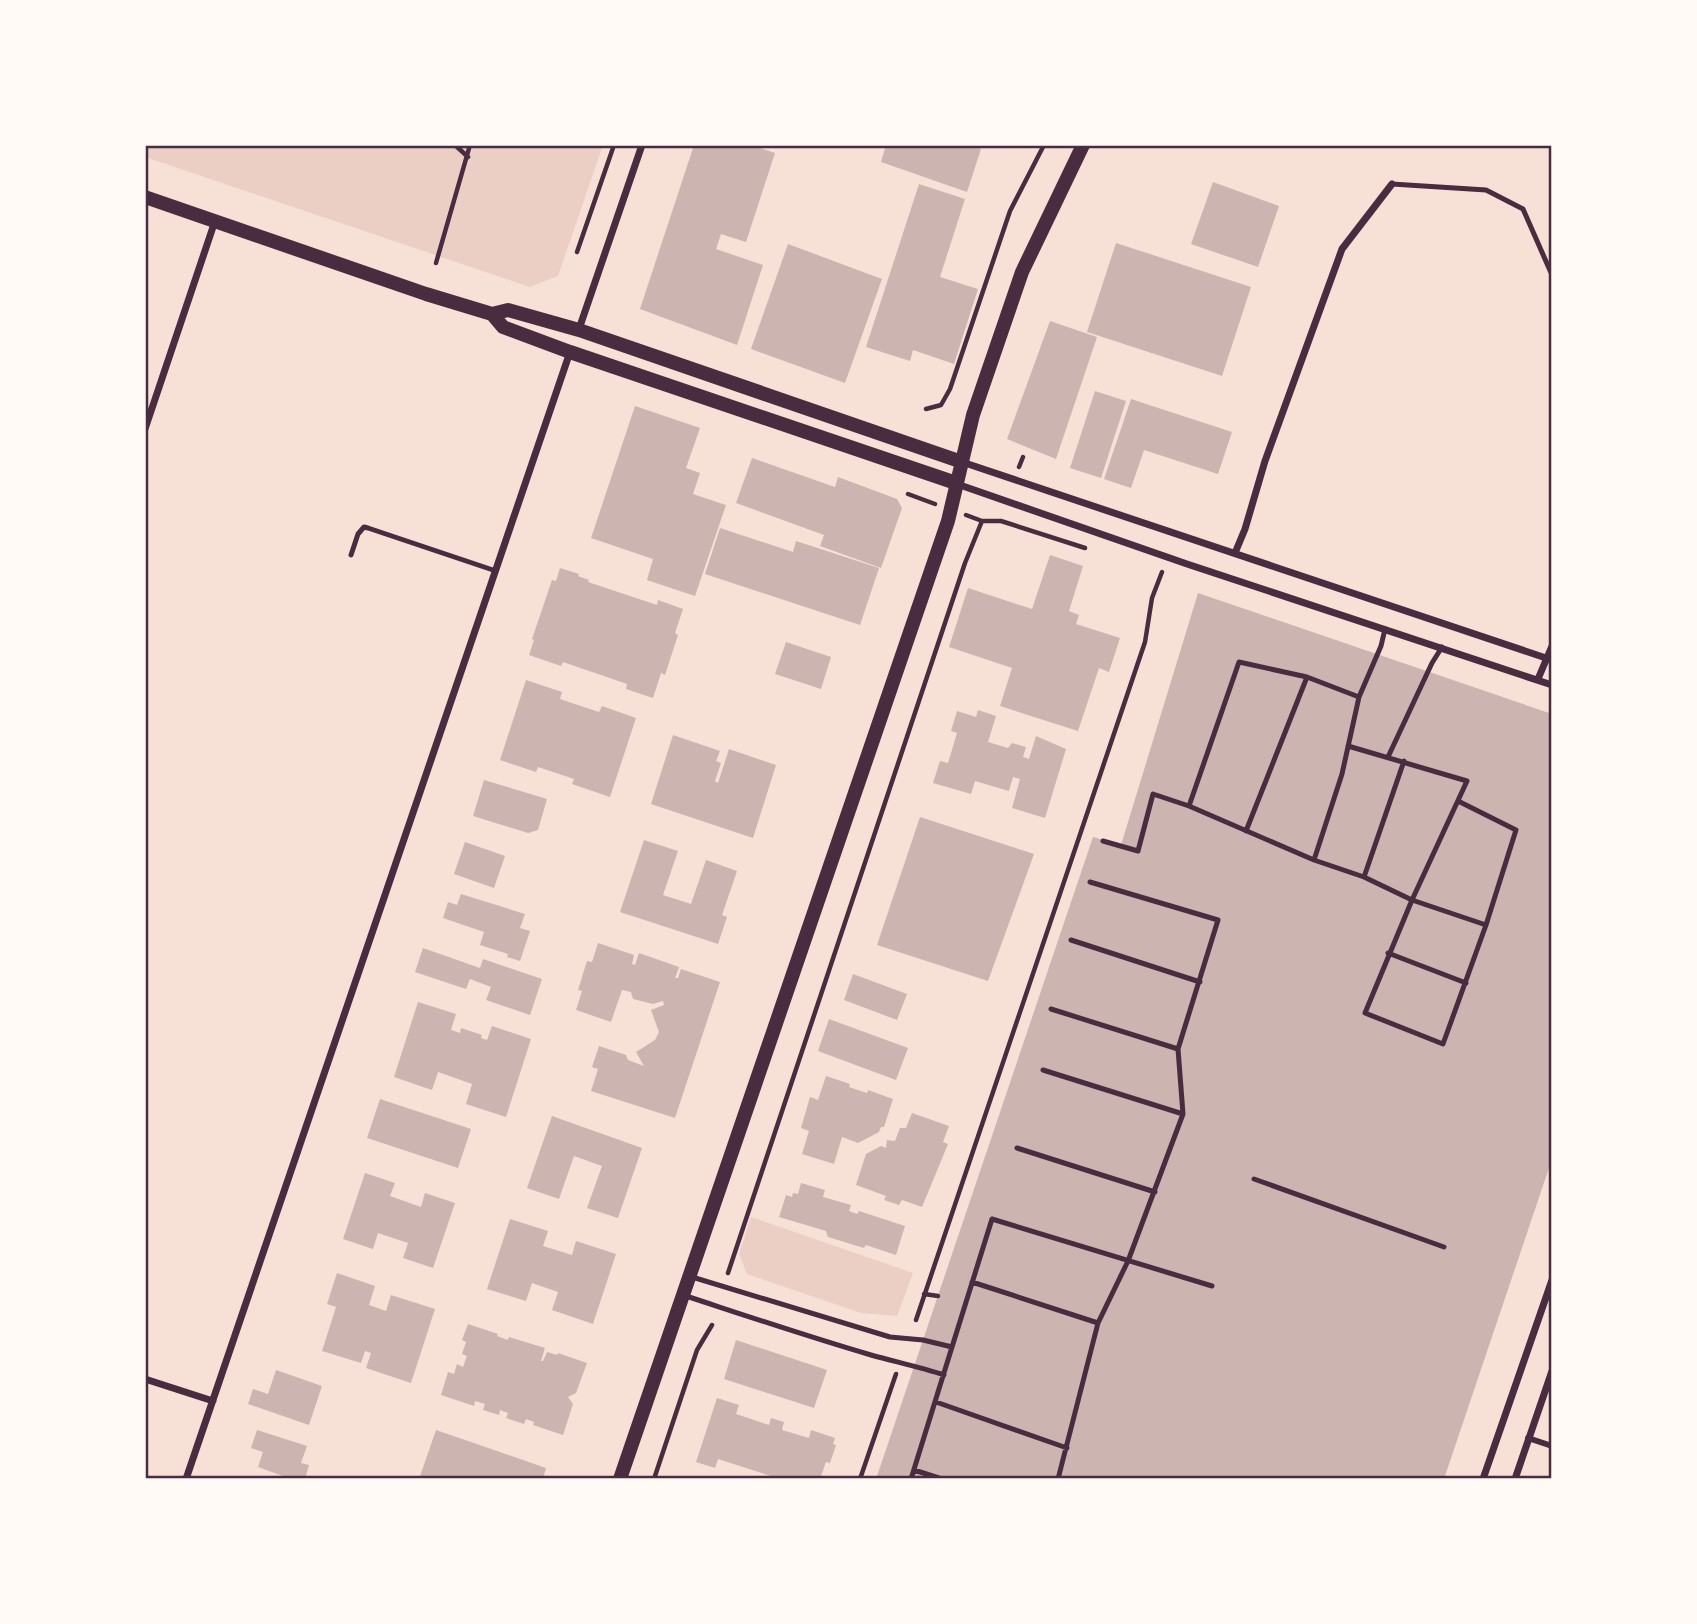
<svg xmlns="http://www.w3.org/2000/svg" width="1697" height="1624" font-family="'Fira Sans Condensed',sans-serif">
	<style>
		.green { fill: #ebcfc5 }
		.building { fill: #ccb4b1 }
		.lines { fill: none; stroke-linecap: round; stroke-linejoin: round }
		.path { stroke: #4a2c40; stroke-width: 4.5 }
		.service { stroke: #4a2c40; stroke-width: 5 }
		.pedestrian { stroke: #4a2c40; stroke-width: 6 }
		.minor { stroke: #4a2c40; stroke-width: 7 }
		.secondary { stroke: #4a2c40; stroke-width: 14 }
		.neatline { fill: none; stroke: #4a2c40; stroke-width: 2.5 }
	</style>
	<rect width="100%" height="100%" fill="#f7e1d7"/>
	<path class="green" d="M 145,145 L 603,145 L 558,276 L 530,287 L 145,157 Z
		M 751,1217 L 913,1273 L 897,1316 L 861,1313 L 747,1274 L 739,1254 Z"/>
	<path class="building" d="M 694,145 L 751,145 L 775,153 L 746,242 L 721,234 L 716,249 L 763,265 L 737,345 L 640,309 Z
		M 886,145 L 970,145 L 981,149 L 967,192 L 881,162 Z
		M 1213,182 L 1279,206 L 1258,267 L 1191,244 Z
		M 919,184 L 965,199 L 940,277 L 978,289 L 954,364 L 913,350 L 910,361 L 866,347 Z
		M 1116,243 L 1251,287 L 1222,376 L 1087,332 Z
		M 788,244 L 882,279 L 845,383 L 751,349 Z
		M 1050,321 L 1097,337 L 1056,459 L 1007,439 Z
		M 1095,391 L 1126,401 L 1101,478 L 1070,468 Z
		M 1131,399 L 1232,432 L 1218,474 L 1144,450 L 1131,488 L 1104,479 Z
		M 635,406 L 700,428 L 686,468 L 700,473 L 693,494 L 726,505 L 695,596 L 647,580 L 653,559 L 591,538 Z
		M 752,458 L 835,487 L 838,477 L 897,499 L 902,508 L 881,568 L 820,546 L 824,535 L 736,503 Z
		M 720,528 L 793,552 L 796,541 L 879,568 L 860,625 L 705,574 Z
		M 1050,555 L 1083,566 L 1069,611 L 1079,615 L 1076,624 L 1120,638 L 1109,672 L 1099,668 L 1078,731 L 1000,706 L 1012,668 L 949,647 L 968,588 L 1032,609 Z
		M 560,568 L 579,574 L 578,576 L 589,580 L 588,582 L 657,605 L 658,600 L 683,609 L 675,633 L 678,635 L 665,675 L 661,673 L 653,698 L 626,689 L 627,684 L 563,662 L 561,666 L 529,655 L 534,640 L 532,639 L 552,580 L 556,581 Z
		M 1198,593 L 1552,714 L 1552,1159 L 1444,1479 L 876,1479 L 1093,837 L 1121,845 Z
		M 786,642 L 831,657 L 821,689 L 775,674 Z
		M 526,680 L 562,692 L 560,699 L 599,712 L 602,706 L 636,718 L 610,797 L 572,784 L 574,779 L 538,767 L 536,772 L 500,760 Z
		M 978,710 L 996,716 L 988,742 L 1008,748 L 1012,743 L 1026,747 L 1023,757 L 1029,759 L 1036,736 L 1066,749 L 1045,818 L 1012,808 L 1020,779 L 1013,777 L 1009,791 L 975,781 L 971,794 L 933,783 L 940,761 L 948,763 L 957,733 L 951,731 L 957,711 L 976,717 Z
		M 673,735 L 720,751 L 716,761 L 721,763 L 715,781 L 718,783 L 729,749 L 776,765 L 753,838 L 651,804 Z
		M 484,780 L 547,799 L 538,830 L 528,833 L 473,816 Z
		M 920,817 L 1034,854 L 988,981 L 877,945 Z
		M 644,840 L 678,851 L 663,895 L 691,904 L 706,860 L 737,871 L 722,915 L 727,917 L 718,944 L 620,912 Z
		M 465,842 L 505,856 L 494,888 L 454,874 Z
		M 461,894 L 525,914 L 520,928 L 530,931 L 520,961 L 507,957 L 508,954 L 480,945 L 484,932 L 443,918 L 448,902 L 457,905 Z
		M 598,943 L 634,955 L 632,964 L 635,965 L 639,953 L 679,967 L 675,978 L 678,978 L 681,969 L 720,982 L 675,1118 L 591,1091 L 598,1069 L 592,1067 L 599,1046 L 626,1055 L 628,1060 L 644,1066 L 636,1052 L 655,1040 L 659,1032 L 651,1010 L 664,1005 L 663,1001 L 653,1004 L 633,999 L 631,992 L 622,990 L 611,1022 L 576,1010 L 582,991 L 578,990 L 587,961 L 592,962 Z
		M 423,948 L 480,968 L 483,959 L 542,979 L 530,1015 L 486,1000 L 491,987 L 470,979 L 466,989 L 415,972 Z
		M 853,974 L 907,994 L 897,1020 L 844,1000 Z
		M 418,1002 L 456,1014 L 451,1030 L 460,1033 L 461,1028 L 482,1035 L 481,1038 L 487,1040 L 492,1026 L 531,1039 L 506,1117 L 466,1104 L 472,1084 L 438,1072 L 432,1090 L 394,1077 Z
		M 829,1019 L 908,1048 L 896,1080 L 818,1051 Z
		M 826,1076 L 850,1084 L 849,1087 L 867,1093 L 868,1090 L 893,1099 L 884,1127 L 881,1127 L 879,1132 L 858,1143 L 842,1137 L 834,1164 L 802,1154 L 809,1131 L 801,1128 L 810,1097 L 818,1100 Z
		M 380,1099 L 471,1129 L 458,1168 L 367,1138 Z
		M 912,1113 L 949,1126 L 943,1142 L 948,1144 L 922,1207 L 902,1200 L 899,1205 L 884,1200 L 886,1196 L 856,1185 L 866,1154 L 881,1146 L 886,1148 L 887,1140 L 895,1141 L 900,1128 L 906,1128 Z
		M 552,1116 L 642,1148 L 618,1218 L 587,1208 L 602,1166 L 574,1156 L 559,1199 L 527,1188 Z
		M 365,1173 L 395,1183 L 390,1196 L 421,1207 L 425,1193 L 455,1203 L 433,1268 L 403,1258 L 408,1243 L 378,1233 L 373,1249 L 343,1239 Z
		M 801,1183 L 825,1190 L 823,1197 L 851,1205 L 849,1211 L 857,1214 L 859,1211 L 905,1226 L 896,1255 L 866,1245 L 864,1248 L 828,1237 L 826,1231 L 779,1217 L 786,1195 L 792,1197 L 793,1193 L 798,1194 Z
		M 510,1219 L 548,1231 L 543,1246 L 572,1255 L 576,1241 L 616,1254 L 593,1324 L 552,1310 L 558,1292 L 532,1283 L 526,1301 L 487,1289 Z
		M 337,1273 L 375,1286 L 369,1305 L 386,1311 L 391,1295 L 435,1309 L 411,1383 L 366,1368 L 371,1353 L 365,1351 L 361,1363 L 322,1351 L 336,1307 L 327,1304 Z
		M 468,1324 L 498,1334 L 497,1336 L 508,1340 L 509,1337 L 545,1348 L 541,1361 L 543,1361 L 547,1352 L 557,1355 L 558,1353 L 587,1363 L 576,1393 L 568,1397 L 573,1404 L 563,1435 L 533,1425 L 534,1422 L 526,1419 L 524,1424 L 506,1418 L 508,1413 L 500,1410 L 499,1415 L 483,1410 L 485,1404 L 475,1401 L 474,1406 L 441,1395 L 448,1372 L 454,1374 L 457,1364 L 463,1367 L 467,1356 L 462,1354 L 466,1342 L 462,1340 Z
		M 736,1340 L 827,1370 L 814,1408 L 724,1379 Z
		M 276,1370 L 322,1386 L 309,1425 L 248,1404 L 253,1389 L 268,1394 Z
		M 717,1398 L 739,1405 L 736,1414 L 769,1425 L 771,1418 L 784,1422 L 782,1430 L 809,1438 L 811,1430 L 835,1438 L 833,1444 L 836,1445 L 830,1463 L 826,1462 L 821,1476 L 826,1479 L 780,1479 L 718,1459 L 715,1468 L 696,1462 Z
		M 257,1430 L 307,1446 L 301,1463 L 309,1465 L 305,1479 L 291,1479 L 258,1467 L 263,1452 L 251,1448 Z
		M 436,1430 L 546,1468 L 543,1479 L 419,1479 Z"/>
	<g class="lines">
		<path class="path" d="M 455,145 L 468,157
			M 577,252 L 614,145
			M 436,263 L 470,145
			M 926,409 L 941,405 L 950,389 L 1010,211 L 1044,145
			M 1019,467 L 1023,457
			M 908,494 L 935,504
			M 966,515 L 982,521 L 1001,521 L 1085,548
			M 728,1273 L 965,563 L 982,521
			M 924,1294 L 938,1296
			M 916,1320 L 1145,642 L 1152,598 L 1162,572
			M 654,1479 L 697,1350 L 712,1325
			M 860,1479 L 896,1374"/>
		<path class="service" d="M 1392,184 L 1486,190 L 1523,209 L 1552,275
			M 351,555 L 358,534 L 364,527 L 368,528 L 496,571
			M 1359,697 L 1381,646 L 1385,629
			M 1388,757 L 1432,663 L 1442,647
			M 1458,801 L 1516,830 L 1486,925
			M 1189,806 L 1314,860
			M 1246,831 L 1307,677
			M 1103,841 L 1138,851 L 1153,794 L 1189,806 L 1239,662 L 1307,677 L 1359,697 L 1342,774 L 1314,860 L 1364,877 L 1412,900 L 1467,781 L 1348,746
			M 1364,877 L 1404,761
			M 1412,900 L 1486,925 L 1443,1044 L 1365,1013 Z
			M 1071,940 L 1200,982
			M 1388,953 L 1466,983
			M 1051,1009 L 1178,1049
			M 1043,1070 L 1183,1114
			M 1017,1148 L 1155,1192
			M 1254,1179 L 1444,1247
			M 692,1277 L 890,1337 L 923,1340 L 952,1347 L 992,1219 L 1212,1286
			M 972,1282 L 1098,1323
			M 686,1296 C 747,1316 809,1337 871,1355 C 896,1362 920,1367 944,1375
			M 936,1402 L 1067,1448
			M 914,1470 L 942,1479
			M 911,1479 L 952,1347
			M 1058,1479 L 1098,1323 L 1128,1261 L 1183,1114 L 1178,1049 L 1218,920 L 1090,882"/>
		<path class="pedestrian" d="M 1528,1438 L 1552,1446"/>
		<path class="minor" d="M 579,329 L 642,145
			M 145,429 L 215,221
			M 962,462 L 1552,660
			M 957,484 L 1187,564 L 1552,685
			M 1235,553 L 1245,529 L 1265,461 L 1342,249 L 1392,184
			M 1538,679 L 1552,646
			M 145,1379 L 213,1401
			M 186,1479 L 570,352
			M 1483,1479 L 1552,1280
			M 1515,1479 L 1552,1371"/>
		<path class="secondary" d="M 145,197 L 426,294 L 492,314 L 508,310 L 579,330 L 962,462
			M 492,314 L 503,327 L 570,352 L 956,483
			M 620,1479 L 948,521 L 973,415 L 1022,272 L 1083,145"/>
	</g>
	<rect width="1697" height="1624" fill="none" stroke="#fffaf5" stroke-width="294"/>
	<rect x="147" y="147" width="1403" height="1330" class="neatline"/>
</svg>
